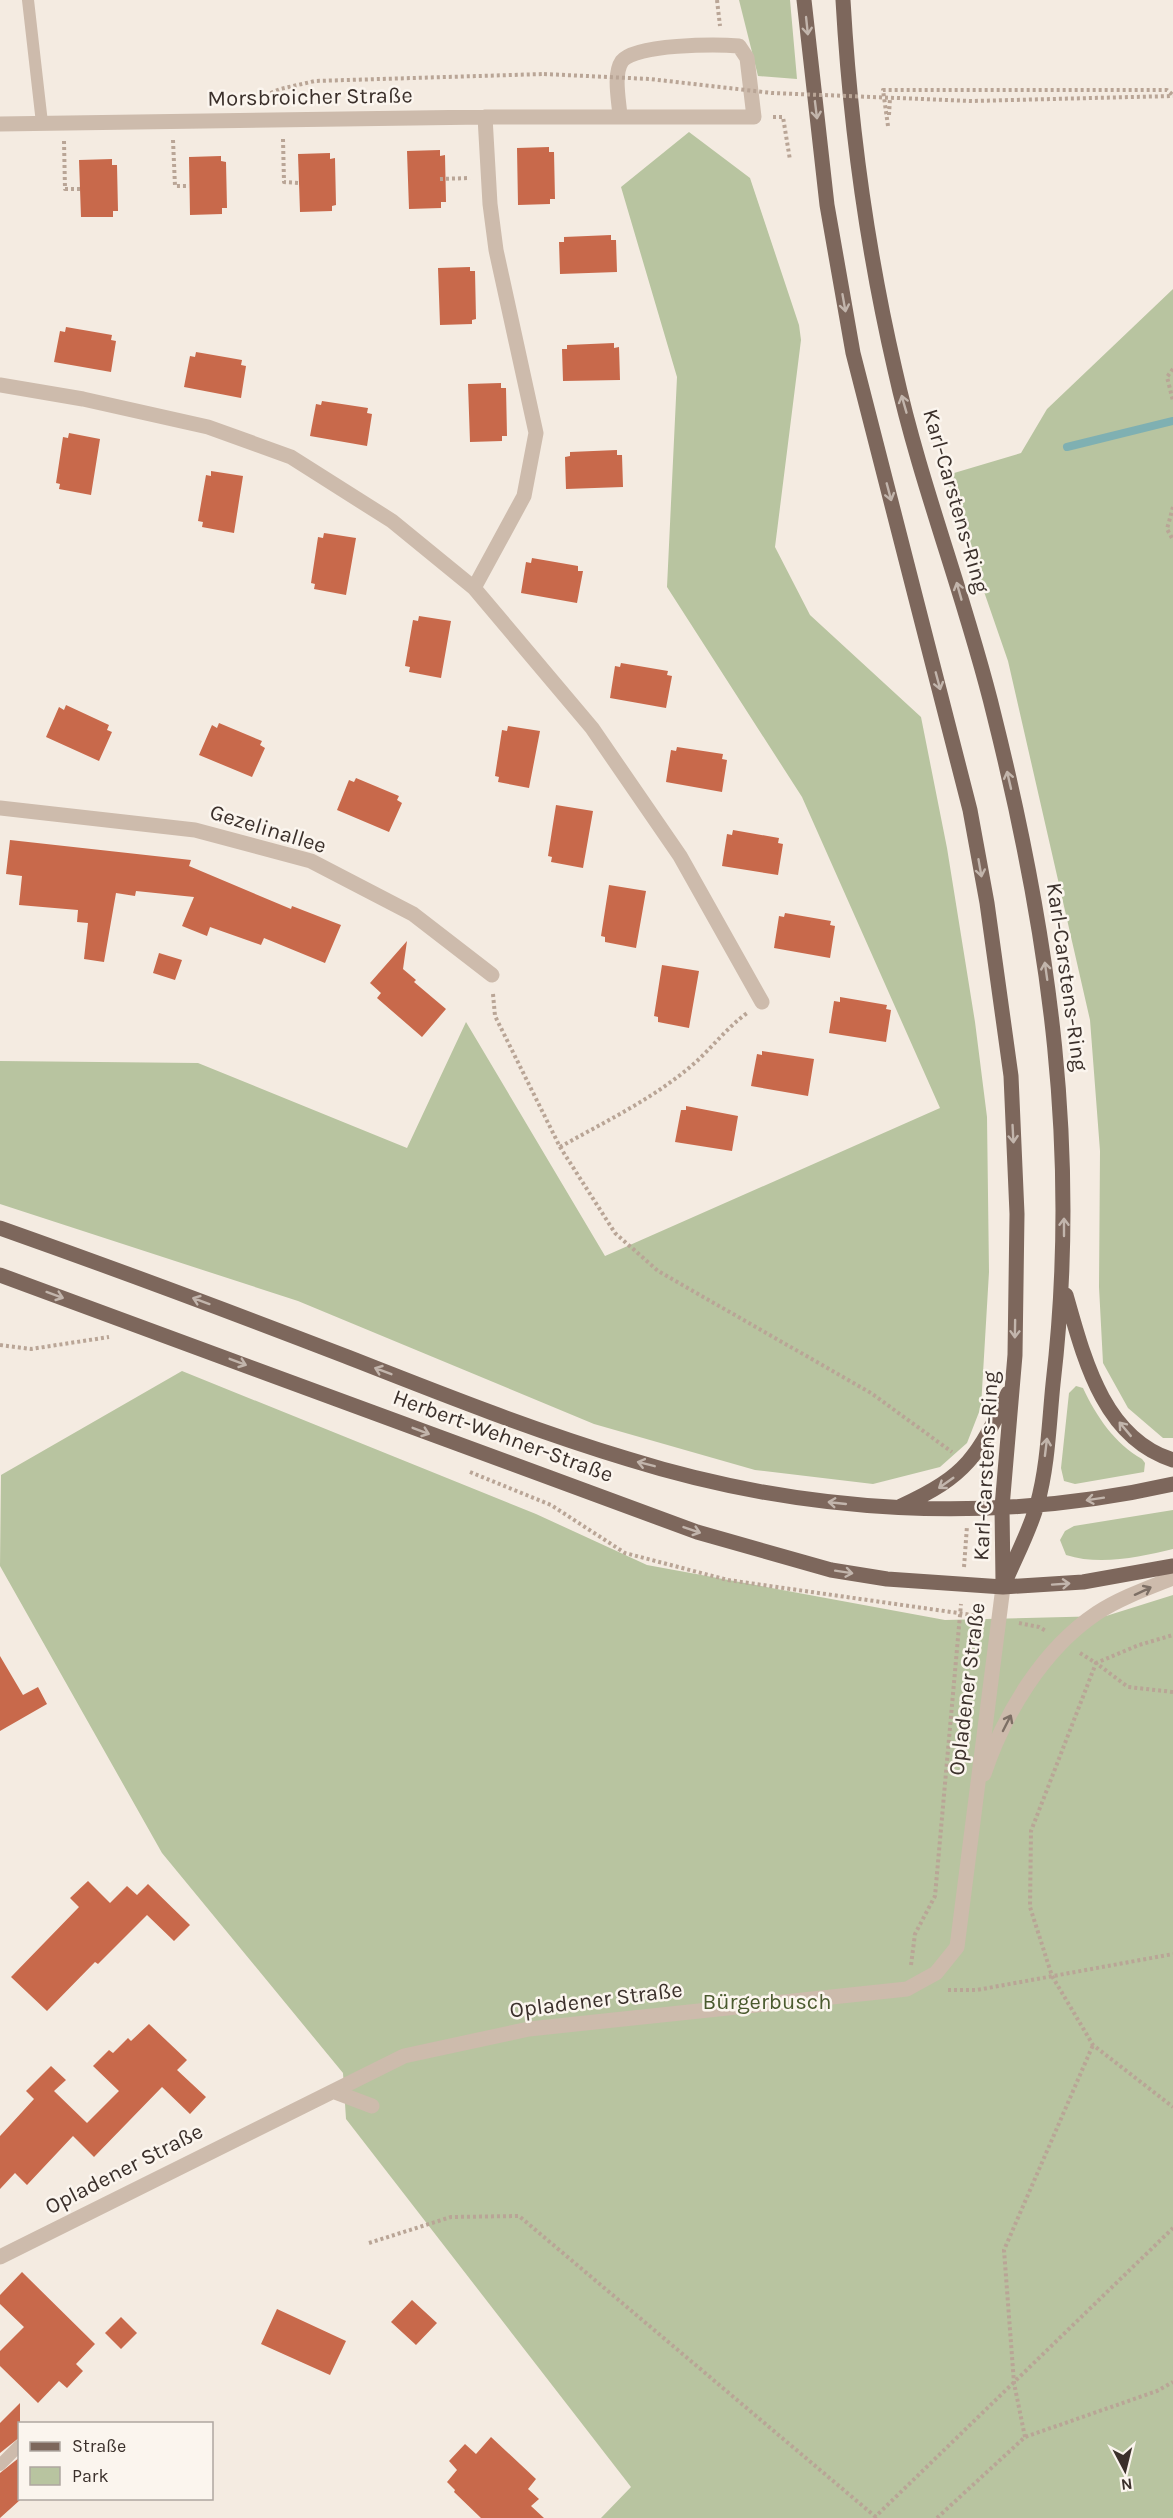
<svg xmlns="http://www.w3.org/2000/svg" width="1173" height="2518" font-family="Karla,sans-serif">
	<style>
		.green { fill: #b8c4a0 }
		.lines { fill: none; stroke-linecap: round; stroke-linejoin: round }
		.stream { stroke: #7fb0b2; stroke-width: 8 }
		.building { fill: #c8694b }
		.path { stroke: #b9a596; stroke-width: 4; stroke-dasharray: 3 3; stroke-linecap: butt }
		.service { stroke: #cdbbac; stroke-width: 12 }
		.minor { stroke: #cdbbac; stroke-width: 15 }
		.primary { stroke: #7d675c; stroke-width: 15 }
		.path-bridge { stroke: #b9a596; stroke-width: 4; stroke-dasharray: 3 3; stroke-linecap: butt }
		.oneway { stroke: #c2b5ac }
		.oneway2 { stroke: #7d6f65 }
		.labels { text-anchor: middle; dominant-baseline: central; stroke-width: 5; stroke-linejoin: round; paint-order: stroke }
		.street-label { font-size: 22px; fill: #3b302b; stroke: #fbf5ee }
		.park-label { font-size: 22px; fill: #4a5a2e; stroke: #fbf5ee }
	</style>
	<rect width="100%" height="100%" fill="#f4ebe1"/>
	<path class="green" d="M 739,0 L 790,0 L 797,79 L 758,76 Z
		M 689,132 L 750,178 L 799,325 L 801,340 L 775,547 L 810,615 L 921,717 L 947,848 L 975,1022 L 987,1117 L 989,1272 L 981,1407 L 967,1443 L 940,1467 L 873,1484 L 755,1470 L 594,1424 L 298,1301 L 0,1204 L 0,1061 L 198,1063 L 407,1148 L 466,1022 L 605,1256 L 940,1108 L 802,797 L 667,587 L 677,377 L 621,187 Z
		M 1173,289 L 1173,1438 L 1163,1438 L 1128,1408 L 1103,1363 L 1099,1287 L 1100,1151 L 1090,1020 L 1008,661 L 944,476 L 1021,453 L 1047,409 Z
		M 182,1371 L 536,1514 L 647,1565 L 945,1620 L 1106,1616 L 1173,1595 L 1173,2518 L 601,2518 L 631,2487 L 346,2119 L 343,2073 L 162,1853 L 0,1566 L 1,1475 Z
		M 1076,1386 L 1083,1388 C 1096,1416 1115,1444 1142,1459 L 1145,1463 L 1144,1472 L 1075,1484 L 1064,1481 L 1061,1468 L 1069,1393 Z
		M 1173,1510 L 1173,1549 C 1140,1557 1100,1566 1066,1555 L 1060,1540 L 1065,1531 L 1074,1526 Z"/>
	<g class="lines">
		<path class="stream" d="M 1067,447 L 1173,421"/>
	</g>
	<path class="building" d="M 549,147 L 549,152 L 554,152 L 555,199 L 550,199 L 550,204 L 518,205 L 517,148 Z
		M 440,150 L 440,156 L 445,155 L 446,202 L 441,202 L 441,208 L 409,209 L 407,151 Z
		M 330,153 L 330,159 L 335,158 L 336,205 L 332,206 L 332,211 L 300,212 L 298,154 Z
		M 221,156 L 221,161 L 226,162 L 227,208 L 222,208 L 222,214 L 190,215 L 189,157 Z
		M 112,159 L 112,165 L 117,165 L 118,211 L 113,211 L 113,217 L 81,217 L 79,160 Z
		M 611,235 L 611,240 L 616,240 L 617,272 L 560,274 L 559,242 L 564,242 L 564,237 Z
		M 470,267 L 470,271 L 475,271 L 476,319 L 472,320 L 472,324 L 440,325 L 438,268 Z
		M 66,327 L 112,335 L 111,340 L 116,341 L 111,372 L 54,362 L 60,331 L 65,332 Z
		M 614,343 L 614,348 L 619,347 L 620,380 L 563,381 L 562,349 L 567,349 L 567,345 Z
		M 196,352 L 242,360 L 241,365 L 246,366 L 241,398 L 184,387 L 190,356 L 195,357 Z
		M 501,383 L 501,388 L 506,388 L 507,436 L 502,436 L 502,441 L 470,442 L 468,384 Z
		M 322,401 L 368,408 L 367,413 L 372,414 L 367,446 L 310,436 L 316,404 L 321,405 Z
		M 69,433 L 100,439 L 91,495 L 59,489 L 60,484 L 56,483 L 63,437 L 68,438 Z
		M 617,450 L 617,455 L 622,455 L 623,487 L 566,489 L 565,457 L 570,456 L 570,452 Z
		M 211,471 L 243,476 L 234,533 L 202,527 L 203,522 L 198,521 L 206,475 L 211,476 Z
		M 324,533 L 356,538 L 346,595 L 314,589 L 315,584 L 311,583 L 318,537 L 323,538 Z
		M 532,558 L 578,566 L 578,571 L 583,571 L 577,603 L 521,593 L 526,562 L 531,563 Z
		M 419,616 L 451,621 L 441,678 L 409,672 L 410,667 L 405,666 L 413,620 L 418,621 Z
		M 621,663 L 668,671 L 667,675 L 672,676 L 666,708 L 610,698 L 615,666 L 620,667 Z
		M 66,705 L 109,725 L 107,730 L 112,732 L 99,761 L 46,737 L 59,707 L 64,710 Z
		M 219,723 L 262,741 L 260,745 L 265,748 L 252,777 L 199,755 L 212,725 L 217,728 Z
		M 508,726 L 540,731 L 529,788 L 498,782 L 499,777 L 495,776 L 502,730 L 507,731 Z
		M 677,747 L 723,754 L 722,759 L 727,760 L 722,792 L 666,782 L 671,750 L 676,751 Z
		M 356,778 L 399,796 L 397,800 L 402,803 L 389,832 L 337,810 L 349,780 L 354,782 Z
		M 556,805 L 593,811 L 583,868 L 551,862 L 552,857 L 548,856 Z
		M 733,830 L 779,838 L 778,843 L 783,844 L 778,875 L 722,866 L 727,834 L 732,835 Z
		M 10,840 L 191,860 L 189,866 L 291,909 L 292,906 L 341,925 L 325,963 L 264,938 L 261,945 L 210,927 L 207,936 L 182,926 L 194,897 L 136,891 L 135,896 L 116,893 L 104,962 L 84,959 L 88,923 L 77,922 L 78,910 L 19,905 L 22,876 L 6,874 Z
		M 609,885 L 646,891 L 636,948 L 605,942 L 605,937 L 601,936 Z
		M 785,913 L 831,921 L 830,925 L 835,926 L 830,958 L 774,948 L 779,916 L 784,917 Z
		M 407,941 L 403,969 L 416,980 L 414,982 L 446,1009 L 422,1037 L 377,998 L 381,993 L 370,983 Z
		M 159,953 L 182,960 L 175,980 L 153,973 Z
		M 662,965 L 699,971 L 689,1028 L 658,1022 L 658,1017 L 654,1016 Z
		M 840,997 L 887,1005 L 886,1009 L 891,1010 L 886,1042 L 829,1033 L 834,1001 L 840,1002 Z
		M 762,1051 L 814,1059 L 808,1096 L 751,1086 L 757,1054 L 762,1055 Z
		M 686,1106 L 738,1116 L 732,1151 L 675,1142 L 681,1110 L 686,1110 Z
		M 0,1656 L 23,1695 L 38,1687 L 47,1704 L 0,1731 Z
		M 88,1881 L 110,1903 L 127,1886 L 137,1895 L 148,1884 L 190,1925 L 174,1941 L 147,1915 L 98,1964 L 95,1962 L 47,2011 L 11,1977 L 79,1907 L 70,1898 Z
		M 149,2024 L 187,2060 L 177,2070 L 206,2097 L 190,2114 L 162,2087 L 94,2157 L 73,2136 L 27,2185 L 15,2173 L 0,2189 L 0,2136 L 34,2099 L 26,2091 L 51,2066 L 66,2080 L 54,2091 L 87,2123 L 119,2091 L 93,2066 L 109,2050 L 113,2053 L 128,2038 L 131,2041 Z
		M 22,2272 L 95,2344 L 76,2364 L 83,2371 L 67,2388 L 59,2381 L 38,2403 L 0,2366 L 0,2351 L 24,2327 L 0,2304 L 0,2295 Z
		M 412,2300 L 437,2323 L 416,2345 L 391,2322 Z
		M 277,2309 L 346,2341 L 330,2375 L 261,2344 Z
		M 121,2317 L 137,2333 L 121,2349 L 105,2333 Z
		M 20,2403 L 20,2437 L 0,2453 L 0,2423 Z
		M 491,2437 L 536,2479 L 528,2489 L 539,2499 L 531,2506 L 544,2518 L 481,2518 L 454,2492 L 455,2490 L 447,2482 L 457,2470 L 449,2461 L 465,2444 L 476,2454 Z
		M 20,2457 L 20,2500 L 0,2518 L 0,2473 Z"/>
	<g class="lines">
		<path class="path" d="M 717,0 L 720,26
			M 254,100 L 280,89 L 315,81 L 544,74
			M 889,115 L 890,98
			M 773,117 L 783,117 L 790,160
			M 888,126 L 883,90 L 1167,90 L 1173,95
			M 283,139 L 284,182 L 299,183
			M 173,140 L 175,186 L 189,186
			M 64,141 L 65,189 L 80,189
			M 440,179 L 470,178
			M 1173,369 L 1167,377 L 1173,401
			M 1173,507 L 1167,529 L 1173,540
			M 493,994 L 495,1016 L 560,1147 L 615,1233 L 658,1271 L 871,1393 L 952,1452
			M 560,1147 C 606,1121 657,1097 697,1061 C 714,1045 728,1027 747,1013
			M 0,1345 L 31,1349 L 109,1337
			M 470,1472 L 551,1505 L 625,1553 L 728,1580 L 979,1616
			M 964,1567 L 967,1526
			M 1019,1623 L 1039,1627 L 1046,1631
			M 1080,1653 L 1096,1663 L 1139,1645 L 1173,1635
			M 1173,1692 L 1128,1687 L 1096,1663 L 1031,1831 L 1030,1907 L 1052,1976 L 1093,2045 L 1173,2107
			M 911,1965 L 915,1934 L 935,1896 L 961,1604
			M 948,1990 L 977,1990 L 1173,1954
			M 369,2243 L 451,2217 L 519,2216 L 877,2518
			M 1025,2437 L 1014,2383 L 1004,2250 L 1093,2045
			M 874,2518 L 1173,2228
			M 937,2518 L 1025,2437 L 1157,2391 L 1173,2382"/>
		<path class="service" d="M 28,0 L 42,123
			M 0,2465 L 20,2445"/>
		<path class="minor" d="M 0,124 L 485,117 L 754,117 L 747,58 L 739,46 C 717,44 635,44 622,61 C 613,74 619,101 620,116
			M 0,385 L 83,399 L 208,427 L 291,457 L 392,521 L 474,588 L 592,728 L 680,856 L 762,1002
			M 474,588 L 524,496 L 536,433 L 496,250 L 490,204 L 485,117
			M 0,808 L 195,830 L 311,861 L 413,914 L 492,975
			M 984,1774 C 1004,1714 1043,1649 1097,1613 C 1120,1598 1148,1588 1173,1578
			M 335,2092 L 372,2106
			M 0,2257 L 404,2056 L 529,2029 L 907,1989 L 936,1973 L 957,1947 L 1003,1587"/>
		<path class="primary" d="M 804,0 L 827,205 L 853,353 L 970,810 L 987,903 L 1011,1076 L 1017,1214 L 1015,1355 L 1002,1507 L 1003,1581
			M 843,0 C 850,124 867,249 895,370 C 921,487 966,599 994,715 C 1050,939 1080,1153 1053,1384 C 1049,1423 1048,1466 1037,1505 C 1029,1533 1014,1560 1003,1587
			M 0,1228 C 116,1269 231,1312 345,1356 C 439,1393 532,1430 628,1459 C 804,1514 992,1525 1173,1484
			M 0,1275 L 697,1532 L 831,1570 L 887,1579 L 1003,1587 L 1083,1582 L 1173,1566
			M 1066,1295 C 1084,1358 1103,1438 1173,1460
			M 901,1506 C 967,1476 978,1456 1008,1393"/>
		<path class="path-bridge" d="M 544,74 L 650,79 L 772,93 L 972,101 L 1173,96"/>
	</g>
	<defs><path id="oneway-shaft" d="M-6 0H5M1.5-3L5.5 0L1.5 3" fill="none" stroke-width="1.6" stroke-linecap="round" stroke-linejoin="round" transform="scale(1.5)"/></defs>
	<g class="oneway">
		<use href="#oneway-shaft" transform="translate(807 26) rotate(84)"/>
		<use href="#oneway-shaft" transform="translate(816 110) rotate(83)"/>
		<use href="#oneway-shaft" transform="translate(844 303) rotate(80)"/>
		<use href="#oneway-shaft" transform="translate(904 404) rotate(-106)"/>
		<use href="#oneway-shaft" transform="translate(889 492) rotate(75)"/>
		<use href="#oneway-shaft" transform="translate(959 591) rotate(-106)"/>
		<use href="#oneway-shaft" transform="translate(938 681) rotate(75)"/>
		<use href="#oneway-shaft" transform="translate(1009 780) rotate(-103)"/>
		<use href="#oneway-shaft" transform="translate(980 868) rotate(80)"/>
		<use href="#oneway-shaft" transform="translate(1046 971) rotate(-98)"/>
		<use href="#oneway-shaft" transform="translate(1013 1134) rotate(87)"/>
		<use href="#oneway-shaft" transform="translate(1064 1227) rotate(-90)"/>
		<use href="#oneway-shaft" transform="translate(55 1295) rotate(20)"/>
		<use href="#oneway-shaft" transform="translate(201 1301) rotate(-160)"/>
		<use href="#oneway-shaft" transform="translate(1015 1329) rotate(91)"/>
		<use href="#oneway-shaft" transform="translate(238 1362) rotate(21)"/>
		<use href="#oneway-shaft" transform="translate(383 1371) rotate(-159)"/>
		<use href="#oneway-shaft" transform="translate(1125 1429) rotate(-130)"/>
		<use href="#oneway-shaft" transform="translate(421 1431) rotate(21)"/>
		<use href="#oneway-shaft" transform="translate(1046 1447) rotate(-83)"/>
		<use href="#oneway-shaft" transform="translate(646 1464) rotate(-166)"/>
		<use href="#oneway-shaft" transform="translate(946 1483) rotate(145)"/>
		<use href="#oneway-shaft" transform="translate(1095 1499) rotate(171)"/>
		<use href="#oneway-shaft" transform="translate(837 1503) rotate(-174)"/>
		<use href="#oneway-shaft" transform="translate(692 1530) rotate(19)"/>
		<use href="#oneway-shaft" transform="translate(844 1572) rotate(9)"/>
		<use href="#oneway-shaft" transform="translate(1061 1584) rotate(-4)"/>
	</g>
	<g class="oneway2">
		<use href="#oneway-shaft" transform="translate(1143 1591) rotate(-25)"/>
		<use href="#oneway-shaft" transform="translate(1007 1723) rotate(-63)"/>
	</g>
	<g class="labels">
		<g class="street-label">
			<text transform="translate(310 97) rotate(-1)">Morsbroicher Straße</text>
			<text transform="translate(956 501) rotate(74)">Karl-Carstens-Ring</text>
			<text transform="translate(268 829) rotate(17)">Gezelinallee</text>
			<text transform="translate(1067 977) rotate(82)">Karl-Carstens-Ring</text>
			<text transform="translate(503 1436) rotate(20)">Herbert-Wehner-Straße</text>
			<text transform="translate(986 1466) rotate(-87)">Karl-Carstens-Ring</text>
			<text transform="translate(967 1689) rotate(-83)">Opladener Straße</text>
			<text transform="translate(596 2000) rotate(-7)">Opladener Straße</text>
			<text transform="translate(124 2169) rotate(-27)">Opladener Straße</text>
		</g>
		<g class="park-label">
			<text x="767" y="2002">Bürgerbusch</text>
		</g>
	</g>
	<rect x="18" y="2422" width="195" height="78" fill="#fbf5ee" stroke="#aea6a0" stroke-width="1.5"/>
	<rect x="30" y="2442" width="30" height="9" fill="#7d675c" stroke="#aea6a0" stroke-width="1.5"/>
	<text x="72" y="2452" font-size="18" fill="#3b302b">Straße</text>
	<rect x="30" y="2467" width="30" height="18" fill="#b8c4a0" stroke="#aea6a0" stroke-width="1.5"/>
	<text x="72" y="2482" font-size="18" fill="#3b302b">Park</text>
	<g transform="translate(1125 2470) rotate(173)" stroke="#fbf5ee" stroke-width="4.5" paint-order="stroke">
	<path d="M0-4.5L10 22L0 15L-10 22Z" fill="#3b302b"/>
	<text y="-9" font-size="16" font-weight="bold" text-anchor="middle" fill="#3b302b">N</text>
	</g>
</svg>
